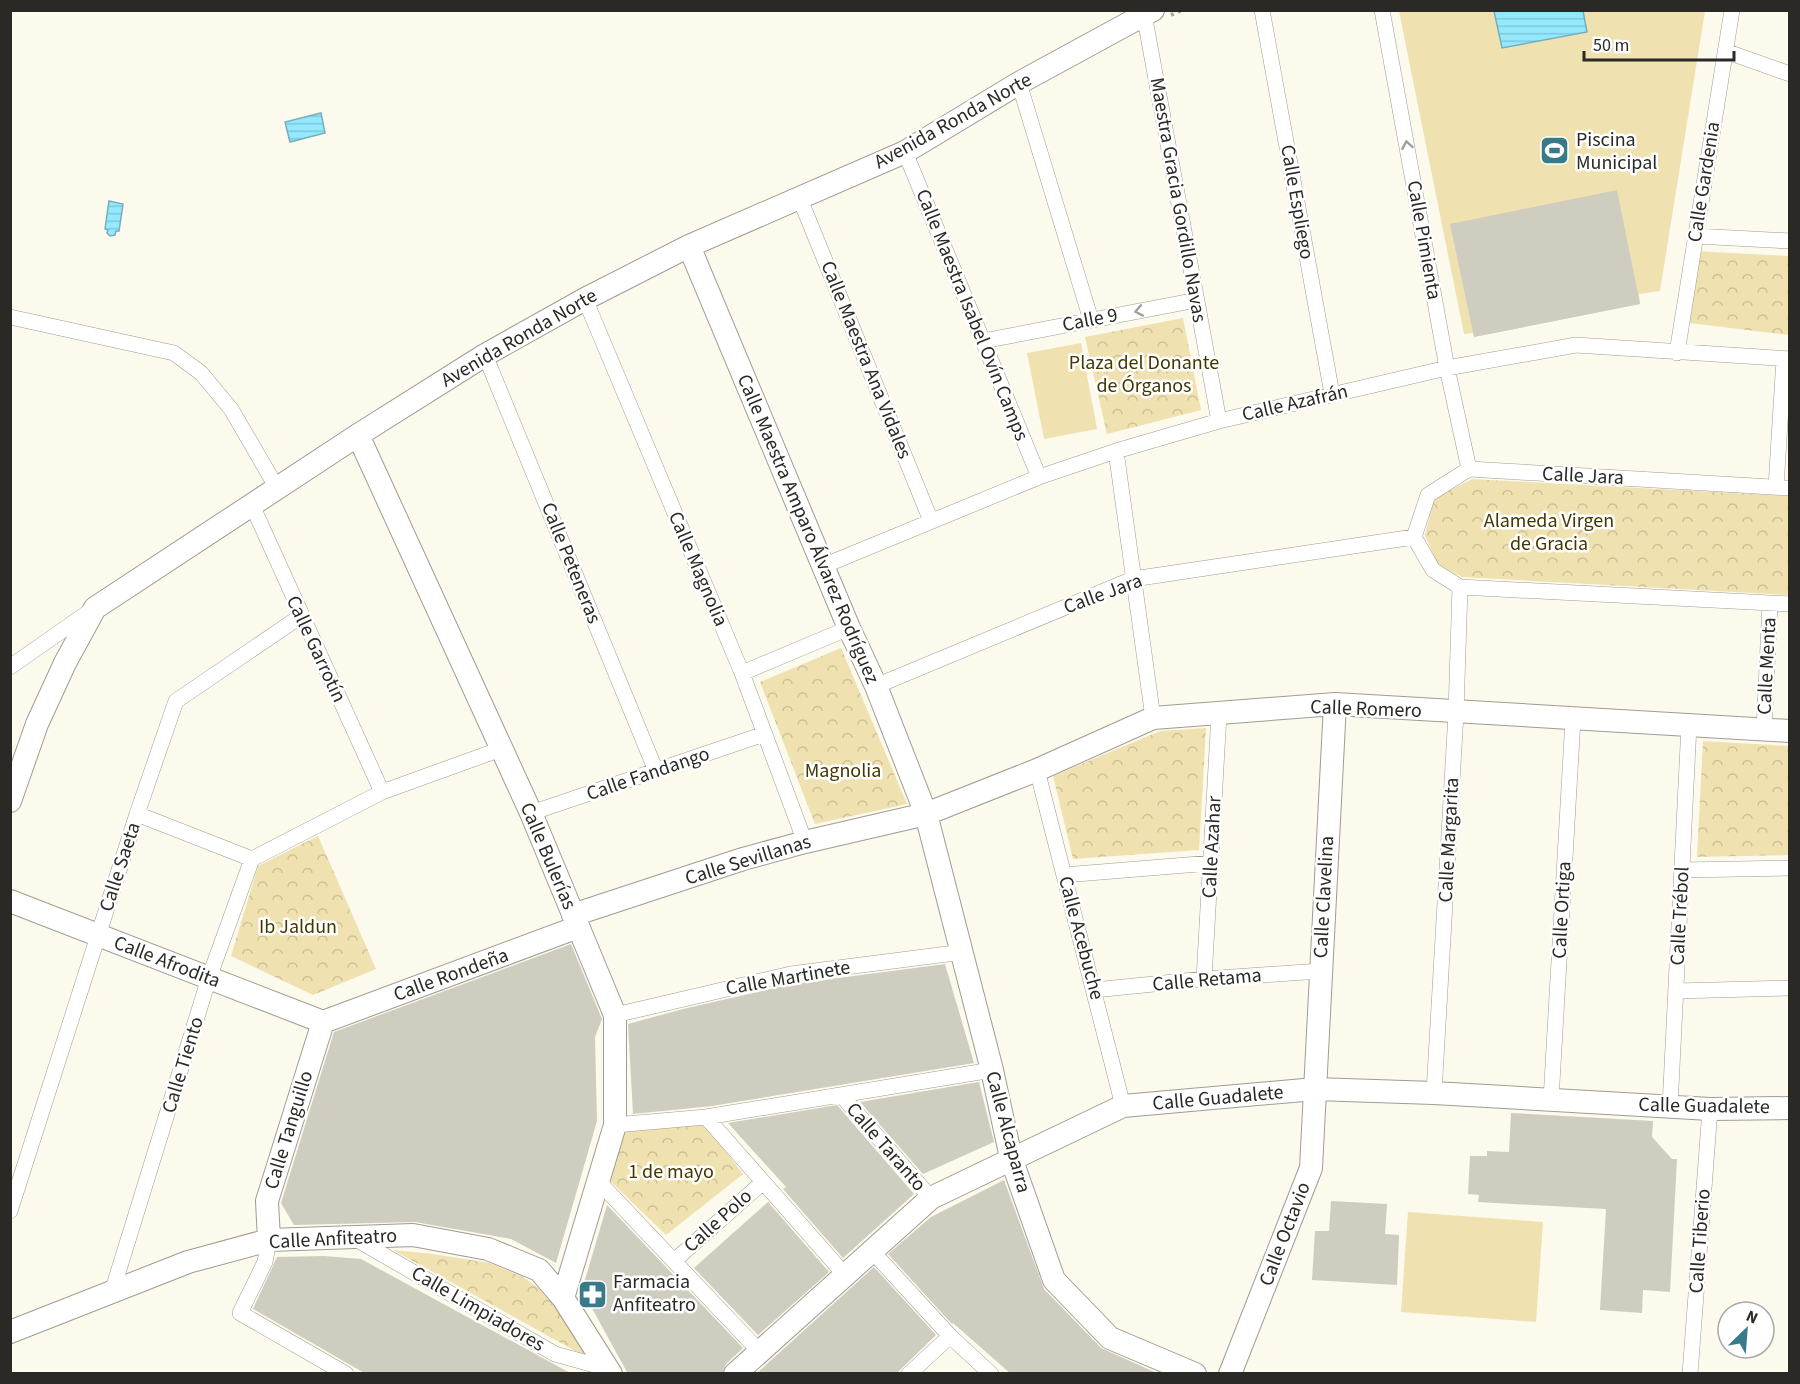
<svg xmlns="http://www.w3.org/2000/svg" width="1800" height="1384" font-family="'Source Sans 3',sans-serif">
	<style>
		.park { fill: url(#park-crowns) }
		.pitch { fill: #efe2b0 }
		.water { fill: url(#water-rules); stroke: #74afbe; stroke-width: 1.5 }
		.building { fill: #cfccc0 }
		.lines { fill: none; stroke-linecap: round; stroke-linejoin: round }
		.street-casing { stroke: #9f9c91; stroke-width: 16 }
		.secondary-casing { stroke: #9f9c91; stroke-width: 24 }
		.path { stroke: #aaa89f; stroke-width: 4; stroke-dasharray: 3 4.5; stroke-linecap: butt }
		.street { stroke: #fff; stroke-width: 15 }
		.secondary { stroke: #fff; stroke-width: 22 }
		.oneway { stroke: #9f9f9d }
		.labels { text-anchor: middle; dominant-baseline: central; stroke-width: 5; stroke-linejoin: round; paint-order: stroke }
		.street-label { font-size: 20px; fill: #2a2925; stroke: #fff }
		.poi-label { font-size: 20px; fill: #2a2925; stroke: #fff; text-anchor: start }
		.park-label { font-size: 20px; fill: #433700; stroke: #fff }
	</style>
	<defs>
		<pattern id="park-crowns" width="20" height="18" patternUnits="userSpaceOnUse" patternTransform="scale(1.5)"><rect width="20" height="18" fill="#efe2b0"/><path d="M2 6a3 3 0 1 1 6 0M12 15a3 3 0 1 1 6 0" fill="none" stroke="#cdc297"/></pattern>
		<pattern id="water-rules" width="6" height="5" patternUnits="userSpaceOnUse" patternTransform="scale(1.5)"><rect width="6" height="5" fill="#94e9ff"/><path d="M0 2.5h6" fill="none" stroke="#80c8da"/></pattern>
	</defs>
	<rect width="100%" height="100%" fill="#fcf9ed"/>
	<path class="park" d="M 1693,251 L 1789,256 L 1789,335 L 1681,322 Z
		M 1183,318 L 1201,410 L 1107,434 L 1085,337 Z
		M 1472,479 L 1789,496 L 1789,595 L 1462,577 L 1437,564 L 1425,535 L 1434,499 Z
		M 841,648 L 907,804 L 815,824 L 760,682 Z
		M 1206,728 L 1199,850 L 1073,859 L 1053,776 L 1160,731 Z
		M 1703,741 L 1789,746 L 1789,855 L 1697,857 Z
		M 318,836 L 376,969 L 313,995 L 231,956 L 258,866 Z
		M 703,1122 L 743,1174 L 666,1235 L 604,1175 L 614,1131 Z
		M 393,1250 L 433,1254 L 490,1263 L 523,1277 L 547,1294 L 588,1358 Z"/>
	<path class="pitch" d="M 1399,11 L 1705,11 L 1660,291 L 1639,294 L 1640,304 L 1474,337 L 1473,333 L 1464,334 Z
		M 1081,343 L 1097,429 L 1044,439 L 1027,353 Z
		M 1408,1212 L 1543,1222 L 1536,1322 L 1401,1312 Z"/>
	<path class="water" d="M 1494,11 L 1583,11 L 1587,32 L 1502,48 Z
		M 321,113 L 325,133 L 290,142 L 285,122 Z
		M 109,201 L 123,204 L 119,231 L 116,231 L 115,235 L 110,236 L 107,233 L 108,230 L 105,229 Z"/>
	<path class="building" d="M 1617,190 L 1640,304 L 1474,337 L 1450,224 Z
		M 571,944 L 602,1019 L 595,1037 L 597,1121 L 556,1263 L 511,1239 L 415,1222 L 294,1225 L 281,1203 L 334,1032 Z
		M 945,964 L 974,1063 L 712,1106 L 633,1114 L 628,1024 L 683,1009 L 793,984 Z
		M 979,1082 L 994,1142 L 923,1174 L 860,1102 Z
		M 837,1105 L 914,1194 L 843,1258 L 783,1189 L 786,1187 L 728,1123 Z
		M 1511,1113 L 1653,1121 L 1652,1137 L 1672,1159 L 1677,1159 L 1670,1292 L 1643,1290 L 1642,1313 L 1600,1310 L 1606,1209 L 1478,1202 L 1479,1195 L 1468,1194 L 1470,1156 L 1487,1156 L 1487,1151 L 1509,1152 Z
		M 1004,1180 L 1044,1289 L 1101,1348 L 1159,1374 L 1011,1374 L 953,1323 L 952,1324 L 888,1254 L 931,1217 Z
		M 1331,1201 L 1387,1204 L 1385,1234 L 1399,1235 L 1397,1285 L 1312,1280 L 1315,1231 L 1329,1231 Z
		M 768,1202 L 829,1272 L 758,1335 L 694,1268 Z
		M 607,1205 L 743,1348 L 726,1364 L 722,1374 L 628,1374 L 582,1290 Z
		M 324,1256 L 361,1259 L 572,1374 L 366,1374 L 253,1309 L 277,1257 Z
		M 874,1267 L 936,1335 L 901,1369 L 896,1374 L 756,1374 Z"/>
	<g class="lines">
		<defs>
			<path id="street" d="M 1262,10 L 1332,394
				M 1382,10 L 1447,368 L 1469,469
				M 1144,14 L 1219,421
				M 1725,51 L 1790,74
				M 1019,83 L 1091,320
				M 905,152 L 1039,477
				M 800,199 L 931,521
				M 1695,236 L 1790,241
				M 585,299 L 742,673 L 805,842
				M 10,317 L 174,353 L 201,373 L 231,409 L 277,488
				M 983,341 L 1197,300
				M 1677,353 L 1732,10
				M 485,355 L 656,771
				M 1116,451 L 1153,718
				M 1776,487 L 1784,359
				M 1790,488 L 1469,469 L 1428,495 L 1414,537 L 1433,570 L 1460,587 L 1790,604
				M 252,505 L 382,792
				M 823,566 L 1039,477 L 1116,451 L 1219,421 L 1447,368 L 1576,345 L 1790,359
				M 10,667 L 90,611
				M 742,673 L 849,628
				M 876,686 L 1133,579 L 1414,537
				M 1764,730 L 1770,603
				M 1037,770 L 1123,1106
				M 531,813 L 764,734
				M 137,814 L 252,859
				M 1682,870 L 1790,868
				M 1064,875 L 1211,863
				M 1204,979 L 1219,714
				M 1094,990 L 1204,979 L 1320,971
				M 1676,991 L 1790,988
				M 615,1015 L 791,974 L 963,952
				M 1434,1093 L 1456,713 L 1460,587
				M 841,1095 L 931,1198
				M 1551,1100 L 1573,719
				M 1670,1107 L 1689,725
				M 706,1117 L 845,1275
				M 615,1125 L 706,1117 L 992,1070
				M 599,1182 L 759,1351
				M 10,1211 L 137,814 L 176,701 L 301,616
				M 354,1238 L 555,1354 L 609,1369
				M 269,1240 L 265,1262 L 240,1313 L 346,1374
				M 872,1251 L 950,1336 L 991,1374
				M 674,1261 L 763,1182
				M 112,1292 L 209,978 L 252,859 L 382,792 L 501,749
				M 909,1374 L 950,1336
				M 1690,1374 L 1710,1109"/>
			<path id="secondary" d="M 689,246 L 849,628 L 876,686 L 926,814 L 992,1070 L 1011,1158 L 1054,1280 L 1110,1338 L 1195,1374
				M 358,435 L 531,813 L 615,1015 L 615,1125 L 563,1298
				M 10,801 L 37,724 L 65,663 L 95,608 L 358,435 L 485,355 L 585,299 L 689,246 L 905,152 L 1019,83 L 1153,10
				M 10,901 L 323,1022
				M 573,915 L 743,859 L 805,842 L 926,814 L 1037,770 L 1153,718 L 1335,704 L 1790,731
				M 323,1022 L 578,927
				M 269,1240 L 267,1201 L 323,1022
				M 10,1332 L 188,1262 L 269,1240 L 413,1235 L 488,1249 L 539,1270 L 563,1298 L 611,1374
				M 735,1374 L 931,1198 L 1123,1106 L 1315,1089 L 1434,1093 L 1710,1109 L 1790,1108
				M 1230,1374 L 1311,1168 L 1335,704"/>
		</defs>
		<use href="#street" class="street-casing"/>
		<use href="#secondary" class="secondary-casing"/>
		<path class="path" d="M 1171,15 L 1182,10"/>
		<use href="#street" class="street"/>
		<use href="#secondary" class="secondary"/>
	</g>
	<defs><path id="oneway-chevron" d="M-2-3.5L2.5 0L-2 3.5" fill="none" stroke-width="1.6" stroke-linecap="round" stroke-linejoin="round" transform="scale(1.5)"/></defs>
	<g class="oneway">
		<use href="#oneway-chevron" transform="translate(1407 145) rotate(-100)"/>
		<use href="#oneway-chevron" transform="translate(1139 311) rotate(169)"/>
	</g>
	<defs>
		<symbol id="stadium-square" viewBox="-11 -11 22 22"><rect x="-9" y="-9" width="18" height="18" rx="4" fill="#377a8a" stroke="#fff"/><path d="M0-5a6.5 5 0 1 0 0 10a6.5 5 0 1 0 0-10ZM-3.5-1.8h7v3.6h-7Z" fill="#fff"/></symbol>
		<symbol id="pharmacy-square" viewBox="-11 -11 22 22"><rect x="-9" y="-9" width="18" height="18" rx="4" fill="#377a8a" stroke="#fff"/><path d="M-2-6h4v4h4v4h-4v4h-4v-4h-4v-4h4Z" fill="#fff"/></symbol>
	</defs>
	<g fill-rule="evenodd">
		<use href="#stadium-square" x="1538" y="134" width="33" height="33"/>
		<use href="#pharmacy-square" x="576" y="1278" width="33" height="33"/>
	</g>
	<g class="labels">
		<g class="street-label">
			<text transform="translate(953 121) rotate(-29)">Avenida Ronda Norte</text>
			<text transform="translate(1704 182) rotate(-81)">Calle Gardenia</text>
			<text transform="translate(1178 200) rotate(80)">Maestra Gracia Gordillo Navas</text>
			<text transform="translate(1297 202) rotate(80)">Calle Espliego</text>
			<text transform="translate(1424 240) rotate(80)">Calle Pimienta</text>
			<text transform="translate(972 315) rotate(68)">Calle Maestra Isabel Ovín Camps</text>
			<text transform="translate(1090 320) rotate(-11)">Calle 9</text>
			<text transform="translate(519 338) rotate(-30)">Avenida Ronda Norte</text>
			<text transform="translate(866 360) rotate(68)">Calle Maestra Ana Vidales</text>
			<text transform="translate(1295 403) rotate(-13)">Calle Azafrán</text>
			<text transform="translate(1583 476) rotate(3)">Calle Jara</text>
			<text transform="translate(808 529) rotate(67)">Calle Maestra Amparo Álvarez Rodríguez</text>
			<text transform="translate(571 563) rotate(68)">Calle Peteneras</text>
			<text transform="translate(698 569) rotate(67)">Calle Magnolia</text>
			<text transform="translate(1103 594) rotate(-20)">Calle Jara</text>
			<text transform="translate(316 649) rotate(65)">Calle Garrotín</text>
			<text transform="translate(1767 666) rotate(-87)">Calle Menta</text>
			<text transform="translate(1366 709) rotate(2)">Calle Romero</text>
			<text transform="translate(648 774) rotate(-19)">Calle Fandango</text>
			<text transform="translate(1449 840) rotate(-87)">Calle Margarita</text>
			<text transform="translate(1212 847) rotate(-87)">Calle Azahar</text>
			<text transform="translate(548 856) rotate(67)">Calle Bulerías</text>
			<text transform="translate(748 860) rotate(-17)">Calle Sevillanas</text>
			<text transform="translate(120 867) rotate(-72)">Calle Saeta</text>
			<text transform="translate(1324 897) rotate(-87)">Calle Clavelina</text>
			<text transform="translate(1562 910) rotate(-87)">Calle Ortiga</text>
			<text transform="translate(1680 916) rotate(-87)">Calle Trébol</text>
			<text transform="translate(1081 938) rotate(75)">Calle Acebuche</text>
			<text transform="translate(167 962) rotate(21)">Calle Afrodita</text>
			<text transform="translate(451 975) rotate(-20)">Calle Rondeña</text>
			<text transform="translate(788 978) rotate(-10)">Calle Martinete</text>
			<text transform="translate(1207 980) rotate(-5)">Calle Retama</text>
			<text transform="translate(183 1065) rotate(-73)">Calle Tiento</text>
			<text transform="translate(1218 1098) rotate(-5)">Calle Guadalete</text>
			<text transform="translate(1704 1106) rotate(1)">Calle Guadalete</text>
			<text transform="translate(289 1130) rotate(-73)">Calle Tanguillo</text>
			<text transform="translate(1008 1132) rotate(75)">Calle Alcaparra</text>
			<text transform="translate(886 1147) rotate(49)">Calle Taranto</text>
			<text transform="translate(718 1221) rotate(-42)">Calle Polo</text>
			<text transform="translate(1285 1234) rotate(-69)">Calle Octavio</text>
			<text transform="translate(333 1239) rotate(-3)">Calle Anfiteatro</text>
			<text transform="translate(1700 1241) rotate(-86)">Calle Tiberio</text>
			<text transform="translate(478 1309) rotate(30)">Calle Limpiadores</text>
		</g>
		<g class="poi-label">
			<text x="1576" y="140">Piscina<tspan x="1576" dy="23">Municipal</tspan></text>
			<text x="613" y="1282">Farmacia<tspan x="613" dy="23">Anfiteatro</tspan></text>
		</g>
		<g class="park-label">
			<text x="1144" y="363">Plaza del Donante<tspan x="1144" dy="23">de Órganos</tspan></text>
			<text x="1549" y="521">Alameda Virgen<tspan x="1549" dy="23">de Gracia</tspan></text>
			<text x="843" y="771">Magnolia</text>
			<text x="298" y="927">Ib Jaldun</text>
			<text x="671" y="1172">1 de mayo</text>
		</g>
	</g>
	<rect width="1800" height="1384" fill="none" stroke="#2a2925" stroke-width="24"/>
	<g transform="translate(1746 1330) rotate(25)"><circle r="28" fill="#ffffff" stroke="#aaa9a8" stroke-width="1.5"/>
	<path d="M0-4.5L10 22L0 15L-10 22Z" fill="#377a8a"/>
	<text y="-9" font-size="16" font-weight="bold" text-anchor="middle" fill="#2a2925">N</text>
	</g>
	<path d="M1584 51v9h150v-9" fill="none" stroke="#2a2925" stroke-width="3"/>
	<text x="1593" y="51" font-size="18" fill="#2a2925" stroke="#ffffff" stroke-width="4.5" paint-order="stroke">50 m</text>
</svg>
